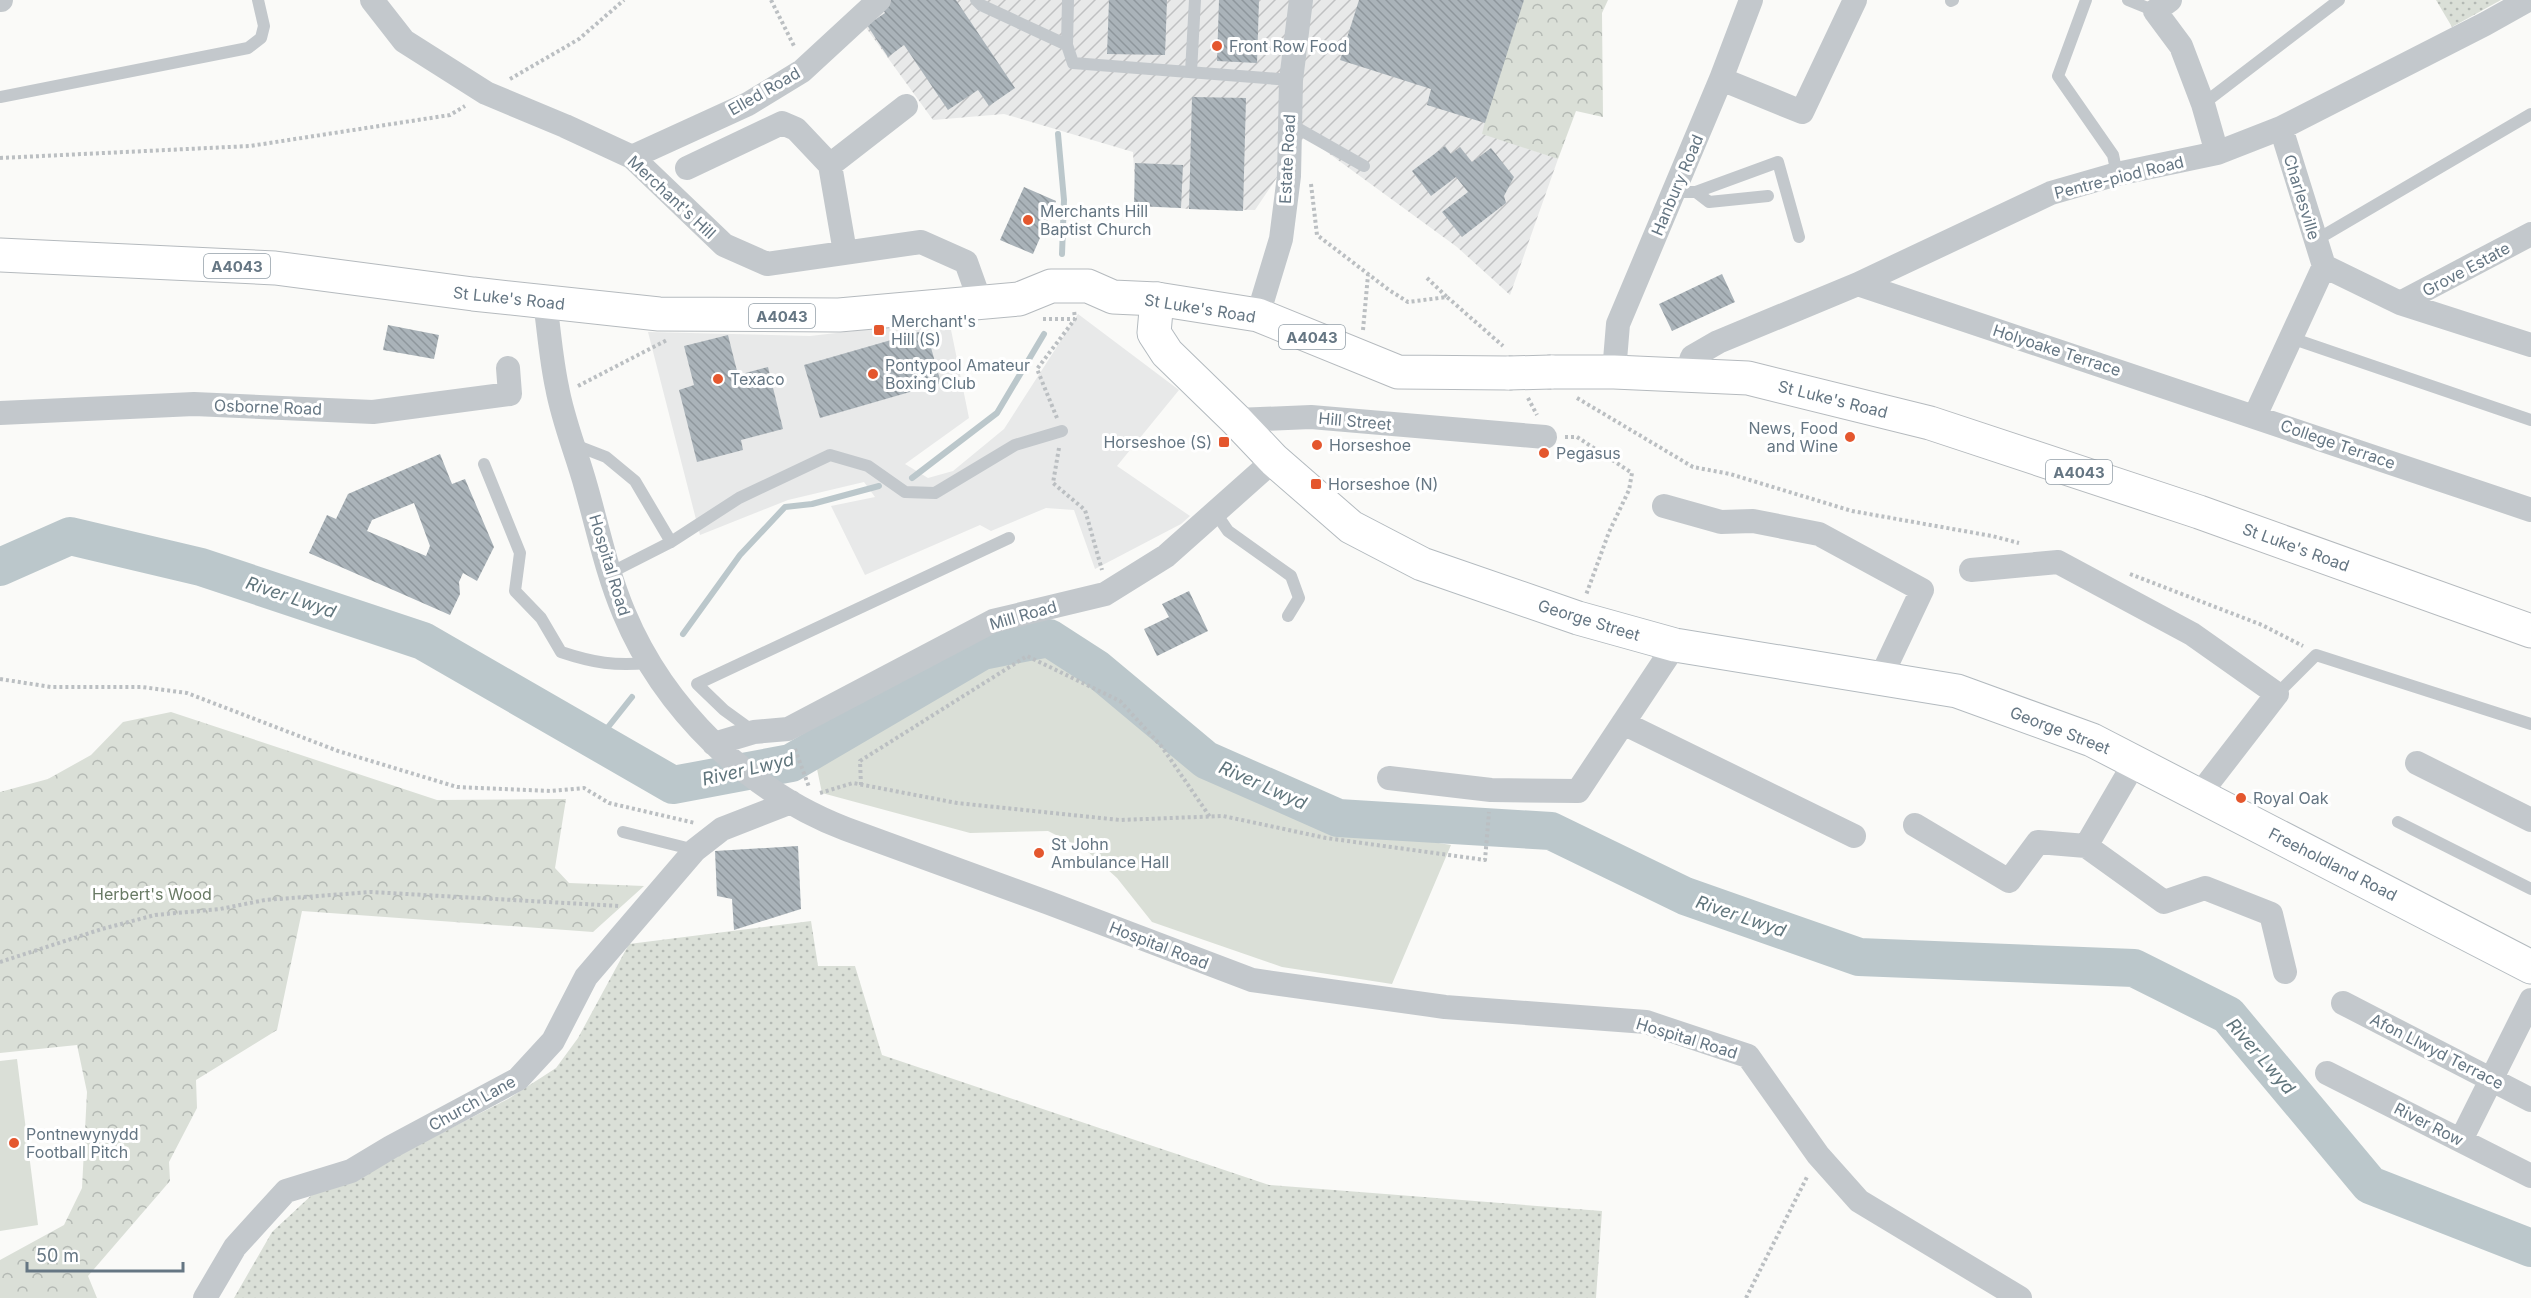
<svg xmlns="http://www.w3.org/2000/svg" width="2531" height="1298" font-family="Inter,sans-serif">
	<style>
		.built { fill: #e8e9e9 }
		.industrial { fill: url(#industrial-furrows) }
		.grass { fill: url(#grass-dots) }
		.forest { fill: url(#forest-crowns) }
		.park { fill: #dadfd7 }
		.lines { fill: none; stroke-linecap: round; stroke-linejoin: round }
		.stream { stroke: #bbc7cb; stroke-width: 6 }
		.river { stroke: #bbc7cb; stroke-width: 38 }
		.building { fill: url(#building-back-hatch); fill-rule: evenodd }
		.secondary-casing { stroke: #b3babf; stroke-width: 35 }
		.primary-casing { stroke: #b5babe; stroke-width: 35 }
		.path { stroke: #bbbfc2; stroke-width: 4; stroke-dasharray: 3 3; stroke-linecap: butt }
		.service { stroke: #c3c8cc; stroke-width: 12 }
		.minor { stroke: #c3c8cc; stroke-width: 24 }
		.secondary { stroke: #fff; stroke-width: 33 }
		.primary { stroke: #fff; stroke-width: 33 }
		.primary-bridge-casing { stroke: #b5babe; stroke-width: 35; stroke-linecap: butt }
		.primary-bridge { stroke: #fff; stroke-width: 33 }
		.poi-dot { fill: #e4572e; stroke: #fff; stroke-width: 2 }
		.labels { text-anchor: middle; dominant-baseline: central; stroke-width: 6; stroke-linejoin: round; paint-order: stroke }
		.shield { fill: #fff; stroke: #939fa8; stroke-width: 1.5 }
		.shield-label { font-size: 15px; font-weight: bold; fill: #657683 }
		.poi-label { font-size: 16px; fill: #657683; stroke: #fff; text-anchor: start }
		.street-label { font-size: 16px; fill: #657683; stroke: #fff }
		.park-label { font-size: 16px; fill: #687a64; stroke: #fff }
		.water-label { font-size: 18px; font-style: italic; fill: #60757c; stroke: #fff }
	</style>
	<defs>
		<pattern id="industrial-furrows" width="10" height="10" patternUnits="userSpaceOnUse" patternTransform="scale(1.5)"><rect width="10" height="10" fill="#e8e9e9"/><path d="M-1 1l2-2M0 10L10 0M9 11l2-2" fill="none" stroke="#c0c1c2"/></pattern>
		<pattern id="grass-dots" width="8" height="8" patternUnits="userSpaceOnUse" patternTransform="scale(1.5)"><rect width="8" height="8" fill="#dadfd7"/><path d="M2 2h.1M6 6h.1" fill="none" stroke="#b4b9b4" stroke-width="1.8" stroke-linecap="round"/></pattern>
		<pattern id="forest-crowns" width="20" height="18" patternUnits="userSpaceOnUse" patternTransform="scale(1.5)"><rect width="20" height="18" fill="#dadfd7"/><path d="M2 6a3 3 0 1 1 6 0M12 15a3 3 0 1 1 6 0" fill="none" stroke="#b4b9b4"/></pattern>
		<pattern id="building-back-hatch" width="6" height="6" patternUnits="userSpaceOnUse" patternTransform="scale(1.5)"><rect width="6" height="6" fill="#aab3b9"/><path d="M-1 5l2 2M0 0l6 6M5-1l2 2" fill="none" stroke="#8e969c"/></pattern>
	</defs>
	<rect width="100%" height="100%" fill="#fafaf8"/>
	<path class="built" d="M 1078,314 L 1179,390 L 1117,466 L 1190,516 L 1181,524 L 1095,569 L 1074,510 L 1046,508 L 991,531 L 980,525 L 865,575 L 831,506 L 875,497 L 864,482 L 788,500 L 700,535 L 648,332 L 810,336 L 949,320 L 969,418 L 905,464 L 928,478 L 953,471 L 1004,429 Z"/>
	<path class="industrial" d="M 888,0 L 1514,0 L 1483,133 L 1558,159 L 1510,295 L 1457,247 L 1305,136 L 1255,210 L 1189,209 L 1136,204 L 1133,152 L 1004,114 L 933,120 L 864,25 Z"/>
	<path class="grass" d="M 2436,0 L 2501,0 L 2452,27 Z
		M 811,921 L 818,966 L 855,966 L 882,1055 L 1269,1185 L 1602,1211 L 1596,1298 L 234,1298 L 272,1232 L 315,1192 L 355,1177 L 508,1099 L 556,1068 L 578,1038 L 629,944 Z"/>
	<path class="forest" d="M 1514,0 L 1608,0 L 1602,13 L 1603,117 L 1576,111 L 1558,159 L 1482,134 Z
		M 171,712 L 437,800 L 566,799 L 555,868 L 569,883 L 644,886 L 593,932 L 302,911 L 277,1030 L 196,1080 L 197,1108 L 169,1162 L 170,1181 L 88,1276 L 97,1298 L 0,1298 L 0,1260 L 64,1225 L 82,1188 L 87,1092 L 77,1045 L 0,1053 L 0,792 L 48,779 L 91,755 L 123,722 Z"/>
	<path class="park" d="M 1011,652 L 1048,652 L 1123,697 L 1191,762 L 1302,821 L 1451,845 L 1392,984 L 1282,967 L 1152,922 L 1117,878 L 1086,850 L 1048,831 L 970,833 L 822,793 L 817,769 Z
		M 17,1059 L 38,1225 L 0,1231 L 0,1061 Z"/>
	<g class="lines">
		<path class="stream" d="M 1058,134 L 1064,200 L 1062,254
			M 912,478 L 997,413 L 1044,334
			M 683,634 L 740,555 L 785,507 L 812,504 L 879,486
			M 597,741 L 632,697"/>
		<path class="river" d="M 0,567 L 70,536 L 201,567 L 423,641 L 673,785 L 791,763 L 982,651 L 1049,638 L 1097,669 L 1206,760 L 1338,818 L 1551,831 L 1685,896 L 1859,957 L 2134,968 L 2228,1015 L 2370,1185 L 2531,1248"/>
	</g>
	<path class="building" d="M 890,0 L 956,0 L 1015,88 L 989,106 L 978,90 L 948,110 L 904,45 L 888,57 L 867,25 L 885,13 L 881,6 Z
		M 1109,0 L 1167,0 L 1165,55 L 1107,54 Z
		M 1219,0 L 1259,0 L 1257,63 L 1217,61 Z
		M 1359,0 L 1524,0 L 1485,123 L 1427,105 L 1431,89 L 1340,60 Z
		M 1192,97 L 1246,98 L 1243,211 L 1189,209 Z
		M 1445,146 L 1451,154 L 1460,147 L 1472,162 L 1491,148 L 1514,177 L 1504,196 L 1506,203 L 1462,237 L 1442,212 L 1468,192 L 1456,177 L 1431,196 L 1412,171 Z
		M 1135,163 L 1183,165 L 1181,208 L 1134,206 Z
		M 1024,187 L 1056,201 L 1033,254 L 1000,240 Z
		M 1722,274 L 1735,302 L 1672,331 L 1659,304 Z
		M 388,325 L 439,335 L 434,359 L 383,350 Z
		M 926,330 L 941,383 L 820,418 L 804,365 Z
		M 728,335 L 738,375 L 768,367 L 783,429 L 741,440 L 743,450 L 697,462 L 679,390 L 694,385 L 684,346 Z
		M 440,454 L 452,484 L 465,479 L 494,547 L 477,581 L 463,573 L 459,582 L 460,594 L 450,615 L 309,553 L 327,515 L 336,519 L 348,494 ZM 414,503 L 430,546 L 426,556 L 367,531 L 372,520 Z
		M 1189,591 L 1208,631 L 1157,656 L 1144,629 L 1169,617 L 1162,604 Z
		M 798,846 L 801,909 L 734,930 L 732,899 L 717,896 L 715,851 Z"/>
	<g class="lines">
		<defs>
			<path id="secondary" d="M 1157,299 L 1154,333 L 1167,353 L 1236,420 L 1274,460 L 1351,527 L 1422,564 L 1578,618 L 1675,645 L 1957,691 L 2092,740 L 2531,967"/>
			<path id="primary" d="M 0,255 L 275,268 L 473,294 L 659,314 L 839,315 L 1019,299 L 1051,286 L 1088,286 L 1113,297 L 1157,299 L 1258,315 L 1398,372 L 1509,373
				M 1551,372 L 1614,372 L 1748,378 L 1930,423 L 2199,512 L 2531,631"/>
		</defs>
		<use href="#secondary" class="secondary-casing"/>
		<use href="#primary" class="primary-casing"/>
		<path class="path" d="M 771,0 L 795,48
			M 510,79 L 579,39 L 624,0
			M 0,158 L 250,146 L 450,115 L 465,106
			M 1311,184 L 1317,235 L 1389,290 L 1408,302 L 1447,297 L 1503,346
			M 1427,278 L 1447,297
			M 1043,319 L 1075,319 L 1074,310
			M 1363,330 L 1368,275
			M 578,386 L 667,340
			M 1528,398 L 1537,415
			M 1577,398 L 1693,467 L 1730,474 L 1852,511 L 1992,536 L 2019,543
			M 1057,418 L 1037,369 L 1075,319
			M 1565,437 L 1577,437 L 1632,473 L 1629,490 L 1609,532 L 1586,595
			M 1059,448 L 1053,483 L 1085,510 L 1102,570
			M 2130,574 L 2262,625 L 2303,646
			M 0,679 L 51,687 L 142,687 L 187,693 L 338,751 L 457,787 L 551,791 L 584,788 L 609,803 L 695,823
			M 795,749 L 809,787
			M 861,785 L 860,761 L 1027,656 L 1120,701 L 1162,747 L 1210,817
			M 820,793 L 853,783 L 957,803 L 1120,820 L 1223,816 L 1326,838 L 1485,860 L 1489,812
			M 0,962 L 102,929 L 155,915 L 220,909 L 265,900 L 371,892 L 619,906
			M 1746,1298 L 1808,1175"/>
		<path class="service" d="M 976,0 L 981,5 L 1067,45 L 1073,63 L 1291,80
			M 2086,0 L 2058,76 L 2113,155 L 2117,174
			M 2128,0 L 2155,11
			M 1951,1 L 1953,0
			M 1067,45 L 1068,0
			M 1191,72 L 1195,0
			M 0,97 L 248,48 L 261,38 L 264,26 L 258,0
			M 2203,104 L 2339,0
			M 1290,124 L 1364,166
			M 1674,192 L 1696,192 L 1778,162 L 1799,237
			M 1696,192 L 1709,202 L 1768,196
			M 2316,240 L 2531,114
			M 2291,338 L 2531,420
			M 575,445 L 606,457 L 635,481 L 671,542
			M 484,464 L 520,553 L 515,591 L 541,618 L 561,652 C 594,663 615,666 648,663
			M 1215,512 L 1228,531 L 1291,576 L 1299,598 L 1288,616
			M 610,573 L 671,542 L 739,498 L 830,455 L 868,466 L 905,492 L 935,493 L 1015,445 L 1062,431
			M 2277,694 L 2316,655 L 2531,724
			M 753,731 L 724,710 L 697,684 L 1009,538
			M 2398,822 L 2531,889
			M 623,832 L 695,850"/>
		<path class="minor" d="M 0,0 L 1,0
			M 372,0 L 404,41 L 486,93 L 565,126 L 632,157 L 724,245 L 767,264 L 921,242 L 966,262 L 980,301
			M 2170,0 L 2155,11 L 2181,46 L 2203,104 L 2217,153
			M 1721,79 L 1802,112 L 1855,0
			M 2281,128 L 2324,266
			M 632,157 L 748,104 L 802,71 L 879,0
			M 830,165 L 906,106
			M 687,168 L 782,123 L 796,129 L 830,165 L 845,252
			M 2324,266 L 2400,303 L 2531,345
			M 1858,284 L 2531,510
			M 545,302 C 549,330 551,359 557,387 C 563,421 577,454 586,487 C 598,529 607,573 624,613 C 664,709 749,792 846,829 L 1049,903 L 1252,980 L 1445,1007 L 1646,1022 L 1748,1056 L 1818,1155 L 1859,1201 L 2020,1298
			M 2400,303 L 2531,234
			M 1258,315 L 1281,239 L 1289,176 L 1291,80 L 1301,0
			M 1614,372 L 1618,324 L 1721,79 L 1751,0
			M 1686,376 L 1692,357 L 1718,342 L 1858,284 L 2051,193 L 2117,174 L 2217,153 L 2281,128 L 2485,24 L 2528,0
			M 0,413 L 194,404 L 373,412 L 510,394 L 508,368
			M 2255,416 L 2324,266
			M 1236,420 L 1311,417 L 1545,437
			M 1664,506 L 1721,522 L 1753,521 L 1819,534 L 1922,590 L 1880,679
			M 1971,570 L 2058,562 L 2192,634 L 2277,694 L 2199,795
			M 1623,723 L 1854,836
			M 714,744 L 754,732 L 788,729 L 993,621 L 1105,594 L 1166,556 L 1274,460
			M 2135,762 L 2086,846 L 2164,902 L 2205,888 L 2271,914 L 2285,972
			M 2417,763 L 2531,820
			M 1389,778 L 1491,790 L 1578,791 L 1675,645
			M 1915,825 L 2009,881 L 2038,842 L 2086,846
			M 2343,1003 L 2531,1100
			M 2327,1073 L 2531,1176
			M 2461,1140 L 2531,1000
			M 205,1298 L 235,1247 L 286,1191 L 351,1171 L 391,1147 L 518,1079 L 553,1041 L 586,977 L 695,850 L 722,829 L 791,802"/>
		<use href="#secondary" class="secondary"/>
		<use href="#primary" class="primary"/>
		<defs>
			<path id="primary-bridge" d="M 1509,373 L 1551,372"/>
		</defs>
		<use href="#primary-bridge" class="primary-bridge-casing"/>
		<use href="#primary-bridge" class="primary-bridge"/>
	</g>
	<g class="poi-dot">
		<circle cx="1217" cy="46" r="6"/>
		<circle cx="1028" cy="220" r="6"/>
		<rect x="873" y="324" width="12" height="12" rx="3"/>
		<circle cx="873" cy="374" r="6"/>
		<circle cx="718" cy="379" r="6"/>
		<circle cx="1850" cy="437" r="6"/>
		<rect x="1218" y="436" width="12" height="12" rx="3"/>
		<circle cx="1317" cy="445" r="6"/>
		<circle cx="1544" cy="453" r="6"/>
		<rect x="1310" y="478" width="12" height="12" rx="3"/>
		<circle cx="2241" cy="798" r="6"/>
		<circle cx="1039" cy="853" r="6"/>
		<circle cx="14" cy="1143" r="6"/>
	</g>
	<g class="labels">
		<g class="shield">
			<rect x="204" y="254" width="66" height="24" rx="4.5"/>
			<rect x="749" y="304" width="66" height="24" rx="4.5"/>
			<rect x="1279" y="325" width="66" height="24" rx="4.5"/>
			<rect x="2046" y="460" width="66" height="24" rx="4.5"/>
		</g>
		<g class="shield-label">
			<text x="237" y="266">A4043</text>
			<text x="782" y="316">A4043</text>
			<text x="1312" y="337">A4043</text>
			<text x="2079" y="472">A4043</text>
		</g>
		<g class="poi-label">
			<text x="1229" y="46">Front Row Food</text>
			<text x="1040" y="211">Merchants Hill<tspan x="1040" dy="18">Baptist Church</tspan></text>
			<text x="891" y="321">Merchant's<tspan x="891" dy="18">Hill (S)</tspan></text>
			<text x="885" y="365">Pontypool Amateur<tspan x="885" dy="18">Boxing Club</tspan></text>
			<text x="730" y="379">Texaco</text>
			<text x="1838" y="428" text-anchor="end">News, Food<tspan x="1838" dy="18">and Wine</tspan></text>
			<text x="1212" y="442" text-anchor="end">Horseshoe (S)</text>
			<text x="1329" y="445">Horseshoe</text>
			<text x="1556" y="453">Pegasus</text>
			<text x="1328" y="484">Horseshoe (N)</text>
			<text x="2253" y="798">Royal Oak</text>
			<text x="1051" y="844">St John<tspan x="1051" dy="18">Ambulance Hall</tspan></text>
			<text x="26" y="1134">Pontnewynydd<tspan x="26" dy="18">Football Pitch</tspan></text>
		</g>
		<g class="street-label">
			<text transform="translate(764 91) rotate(-30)">Elled Road</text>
			<text transform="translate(1287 159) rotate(-87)">Estate Road</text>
			<text transform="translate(2119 177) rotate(-14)">Pentre-piod Road</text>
			<text transform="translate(1677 185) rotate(-67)">Hanbury Road</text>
			<text transform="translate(672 197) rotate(43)">Merchant's Hill</text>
			<text transform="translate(2302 197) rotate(73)">Charlesville</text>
			<text transform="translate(2466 269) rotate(-28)">Grove Estate</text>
			<text transform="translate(509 298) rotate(6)">St Luke's Road</text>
			<text transform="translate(1200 308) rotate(9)">St Luke's Road</text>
			<text transform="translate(2057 350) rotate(18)">Holyoake Terrace</text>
			<text transform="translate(1833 399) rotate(14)">St Luke's Road</text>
			<text transform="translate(268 407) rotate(2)">Osborne Road</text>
			<text transform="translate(1355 421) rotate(5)">Hill Street</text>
			<text transform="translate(2338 444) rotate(19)">College Terrace</text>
			<text transform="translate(2296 547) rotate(20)">St Luke's Road</text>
			<text transform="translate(610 565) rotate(73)">Hospital Road</text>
			<text transform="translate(1023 615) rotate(-16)">Mill Road</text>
			<text transform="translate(1589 620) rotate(17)">George Street</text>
			<text transform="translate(2060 730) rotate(21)">George Street</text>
			<text transform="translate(2333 864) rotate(27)">Freeholdland Road</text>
			<text transform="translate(1159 945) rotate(21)">Hospital Road</text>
			<text transform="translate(1687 1038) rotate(17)">Hospital Road</text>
			<text transform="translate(2437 1051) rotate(27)">Afon Llwyd Terrace</text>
			<text transform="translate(472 1103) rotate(-29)">Church Lane</text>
			<text transform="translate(2429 1124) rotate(27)">River Row</text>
		</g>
		<g class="park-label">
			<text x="152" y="894">Herbert's Wood</text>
		</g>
		<g class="water-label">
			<text transform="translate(291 597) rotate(19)">River Lwyd</text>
			<text transform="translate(748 769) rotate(-13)">River Lwyd</text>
			<text transform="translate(1263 785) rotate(24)">River Lwyd</text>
			<text transform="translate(1741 916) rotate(19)">River Lwyd</text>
			<text transform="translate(2261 1056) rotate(49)">River Lwyd</text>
		</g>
	</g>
	<path d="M27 1262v9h156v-9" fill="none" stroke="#657683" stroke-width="3"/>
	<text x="36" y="1262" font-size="18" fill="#657683" stroke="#ffffff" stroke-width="4.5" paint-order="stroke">50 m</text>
</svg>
